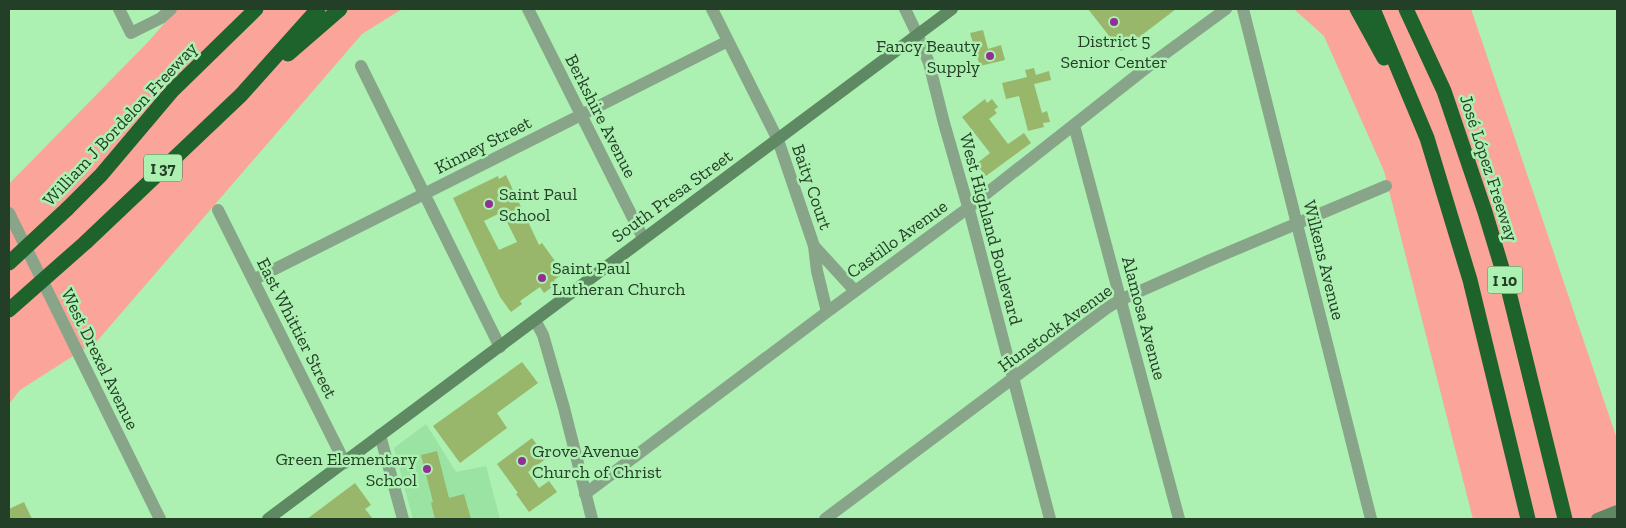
<svg xmlns="http://www.w3.org/2000/svg" width="1626" height="528" font-family="'Zilla Slab',serif">
	<style>
		.built { fill: #9be3a2 }
		.green { fill: #faa49a }
		.building { fill: #98b76b; fill-rule: evenodd }
		.lines { fill: none; stroke-linecap: round; stroke-linejoin: round }
		.street { stroke: #88a58a; stroke-width: 12 }
		.secondary { stroke: #5e8963; stroke-width: 12 }
		.highway { stroke: #1f632c; stroke-width: 15 }
		.highway-bridge { stroke: #1f632c; stroke-width: 15 }
		.poi-dot { fill: #922e94; stroke: #acf0b2; stroke-width: 2 }
		.labels { text-anchor: middle; dominant-baseline: central; stroke-width: 5; stroke-linejoin: round; paint-order: stroke }
		.shield { fill: #acf0b2; stroke: #4d7451; stroke-width: 1 }
		.shield-label { font-size: 16px; font-weight: bold; fill: #243f27 }
		.poi-label { font-size: 18px; fill: #243f27; stroke: #acf0b2; text-anchor: start }
		.street-label { font-size: 18px; fill: #243f27; stroke: #acf0b2 }
	</style>
	<rect width="100%" height="100%" fill="#acf0b2"/>
	<path class="built" d="M 426,424 L 456,472 L 486,466 L 500,519 L 413,519 L 394,448 Z"/>
	<path class="green" d="M 177,9 L 402,9 L 362,34 L 98,340 L 20,390 L 9,404 L 9,184 L 148,42 Z
		M 1294,9 L 1471,9 L 1616,436 L 1617,519 L 1473,519 L 1384,171 L 1324,36 Z"/>
	<path class="building" d="M 1088,9 L 1176,9 L 1121,51 Z
		M 983,30 L 988,49 L 1001,45 L 1005,60 L 980,66 L 970,33 Z
		M 1034,68 L 1036,75 L 1049,71 L 1051,80 L 1034,84 L 1042,113 L 1047,111 L 1050,122 L 1043,123 L 1044,127 L 1028,131 L 1019,96 L 1006,99 L 1002,83 L 1027,77 L 1025,70 Z
		M 985,99 L 987,103 L 992,99 L 998,107 L 994,110 L 997,113 L 989,119 L 1008,144 L 1024,133 L 1031,143 L 986,176 L 976,164 L 990,153 L 962,117 Z
		M 506,175 L 539,245 L 542,243 L 555,261 L 551,264 L 560,276 L 554,280 L 556,284 L 544,293 L 540,287 L 520,301 L 522,304 L 511,312 L 500,297 L 453,198 L 498,176 L 499,179 ZM 502,212 L 517,242 L 499,250 L 484,221 Z
		M 522,362 L 538,383 L 497,413 L 507,428 L 460,463 L 433,426 Z
		M 532,438 L 547,458 L 528,472 L 539,488 L 549,481 L 557,492 L 529,512 L 516,494 L 518,493 L 497,464 Z
		M 437,451 L 449,498 L 464,494 L 471,519 L 435,519 L 431,503 L 433,502 L 421,455 Z
		M 355,483 L 371,505 L 365,509 L 373,519 L 307,519 Z
		M 24,502 L 32,519 L 9,519 L 9,509 Z"/>
	<g class="lines">
		<path class="street" d="M 119,9 L 131,33 L 161,18 L 171,9
			M 528,9 L 643,238
			M 712,9 L 778,140 L 814,246 L 855,291
			M 905,9 L 918,36 L 929,63 L 944,123 L 971,217 L 1050,519
			M 1243,9 L 1371,519
			M 361,66 L 500,347
			M 1074,125 L 1179,519
			M 218,210 L 345,463
			M 9,213 L 160,519
			M 814,246 L 817,271 L 827,312
			M 253,280 L 728,41
			M 535,320 L 543,335 L 564,408 L 592,519
			M 380,435 L 403,519
			M 585,494 L 827,312 L 968,208 L 1155,61 L 1226,9
			M 825,519 L 1107,308 L 1120,300 L 1208,261 L 1386,186"/>
		<path class="secondary" d="M 268,519 L 952,9
			M 1597,519 L 1617,511"/>
		<path class="highway" d="M 1357,9 L 1384,58
			M 1373,9 L 1427,138 L 1470,280 L 1528,519
			M 1406,9 L 1444,91 L 1485,212 L 1508,288 L 1565,519
			M 288,54 L 340,9
			M 67,209 L 101,175 L 172,91 L 256,9
			M 86,242 L 241,95 L 318,9"/>
		<path class="highway-bridge" d="M 9,263 L 67,209
			M 9,310 L 86,242"/>
	</g>
	<g class="poi-dot">
		<circle cx="1114" cy="22" r="5"/>
		<circle cx="990" cy="56" r="5"/>
		<circle cx="489" cy="204" r="5"/>
		<circle cx="542" cy="278" r="5"/>
		<circle cx="522" cy="461" r="5"/>
		<circle cx="427" cy="469" r="5"/>
	</g>
	<g class="labels">
		<g class="shield">
			<rect x="144" y="154.5" width="38" height="27" rx="4"/>
			<rect x="1487.5" y="266.5" width="35" height="27" rx="4"/>
		</g>
		<g class="shield-label">
			<text x="163" y="168">I 37</text>
			<text x="1505" y="280">I 10</text>
		</g>
		<g class="poi-label">
			<text x="1114" y="41" text-anchor="middle">District 5<tspan x="1114" dy="21">Senior Center</tspan></text>
			<text x="980" y="46" text-anchor="end">Fancy Beauty<tspan x="980" dy="21">Supply</tspan></text>
			<text x="499" y="194">Saint Paul<tspan x="499" dy="21">School</tspan></text>
			<text x="552" y="268">Saint Paul<tspan x="552" dy="21">Lutheran Church</tspan></text>
			<text x="532" y="451">Grove Avenue<tspan x="532" dy="21">Church of Christ</tspan></text>
			<text x="417" y="459" text-anchor="end">Green Elementary<tspan x="417" dy="21">School</tspan></text>
		</g>
		<g class="street-label">
			<text transform="translate(601 116) rotate(63)">Berkshire Avenue</text>
			<text transform="translate(120 124) rotate(-47)">William J Bordelon Freeway</text>
			<text transform="translate(483 145) rotate(-27)">Kinney Street</text>
			<text transform="translate(1489 168) rotate(72)">José López Freeway</text>
			<text transform="translate(812 187) rotate(71)">Baity Court</text>
			<text transform="translate(672 196) rotate(-36)">South Presa Street</text>
			<text transform="translate(991 229) rotate(75)">West Highland Boulevard</text>
			<text transform="translate(897 239) rotate(-36)">Castillo Avenue</text>
			<text transform="translate(1324 260) rotate(76)">Wilkens Avenue</text>
			<text transform="translate(1144 318) rotate(75)">Alamosa Avenue</text>
			<text transform="translate(297 328) rotate(63)">East Whittier Street</text>
			<text transform="translate(1055 328) rotate(-36)">Hunstock Avenue</text>
			<text transform="translate(100 359) rotate(64)">West Drexel Avenue</text>
		</g>
	</g>
	<rect width="1626" height="528" fill="none" stroke="#243f27" stroke-width="20"/>
</svg>
